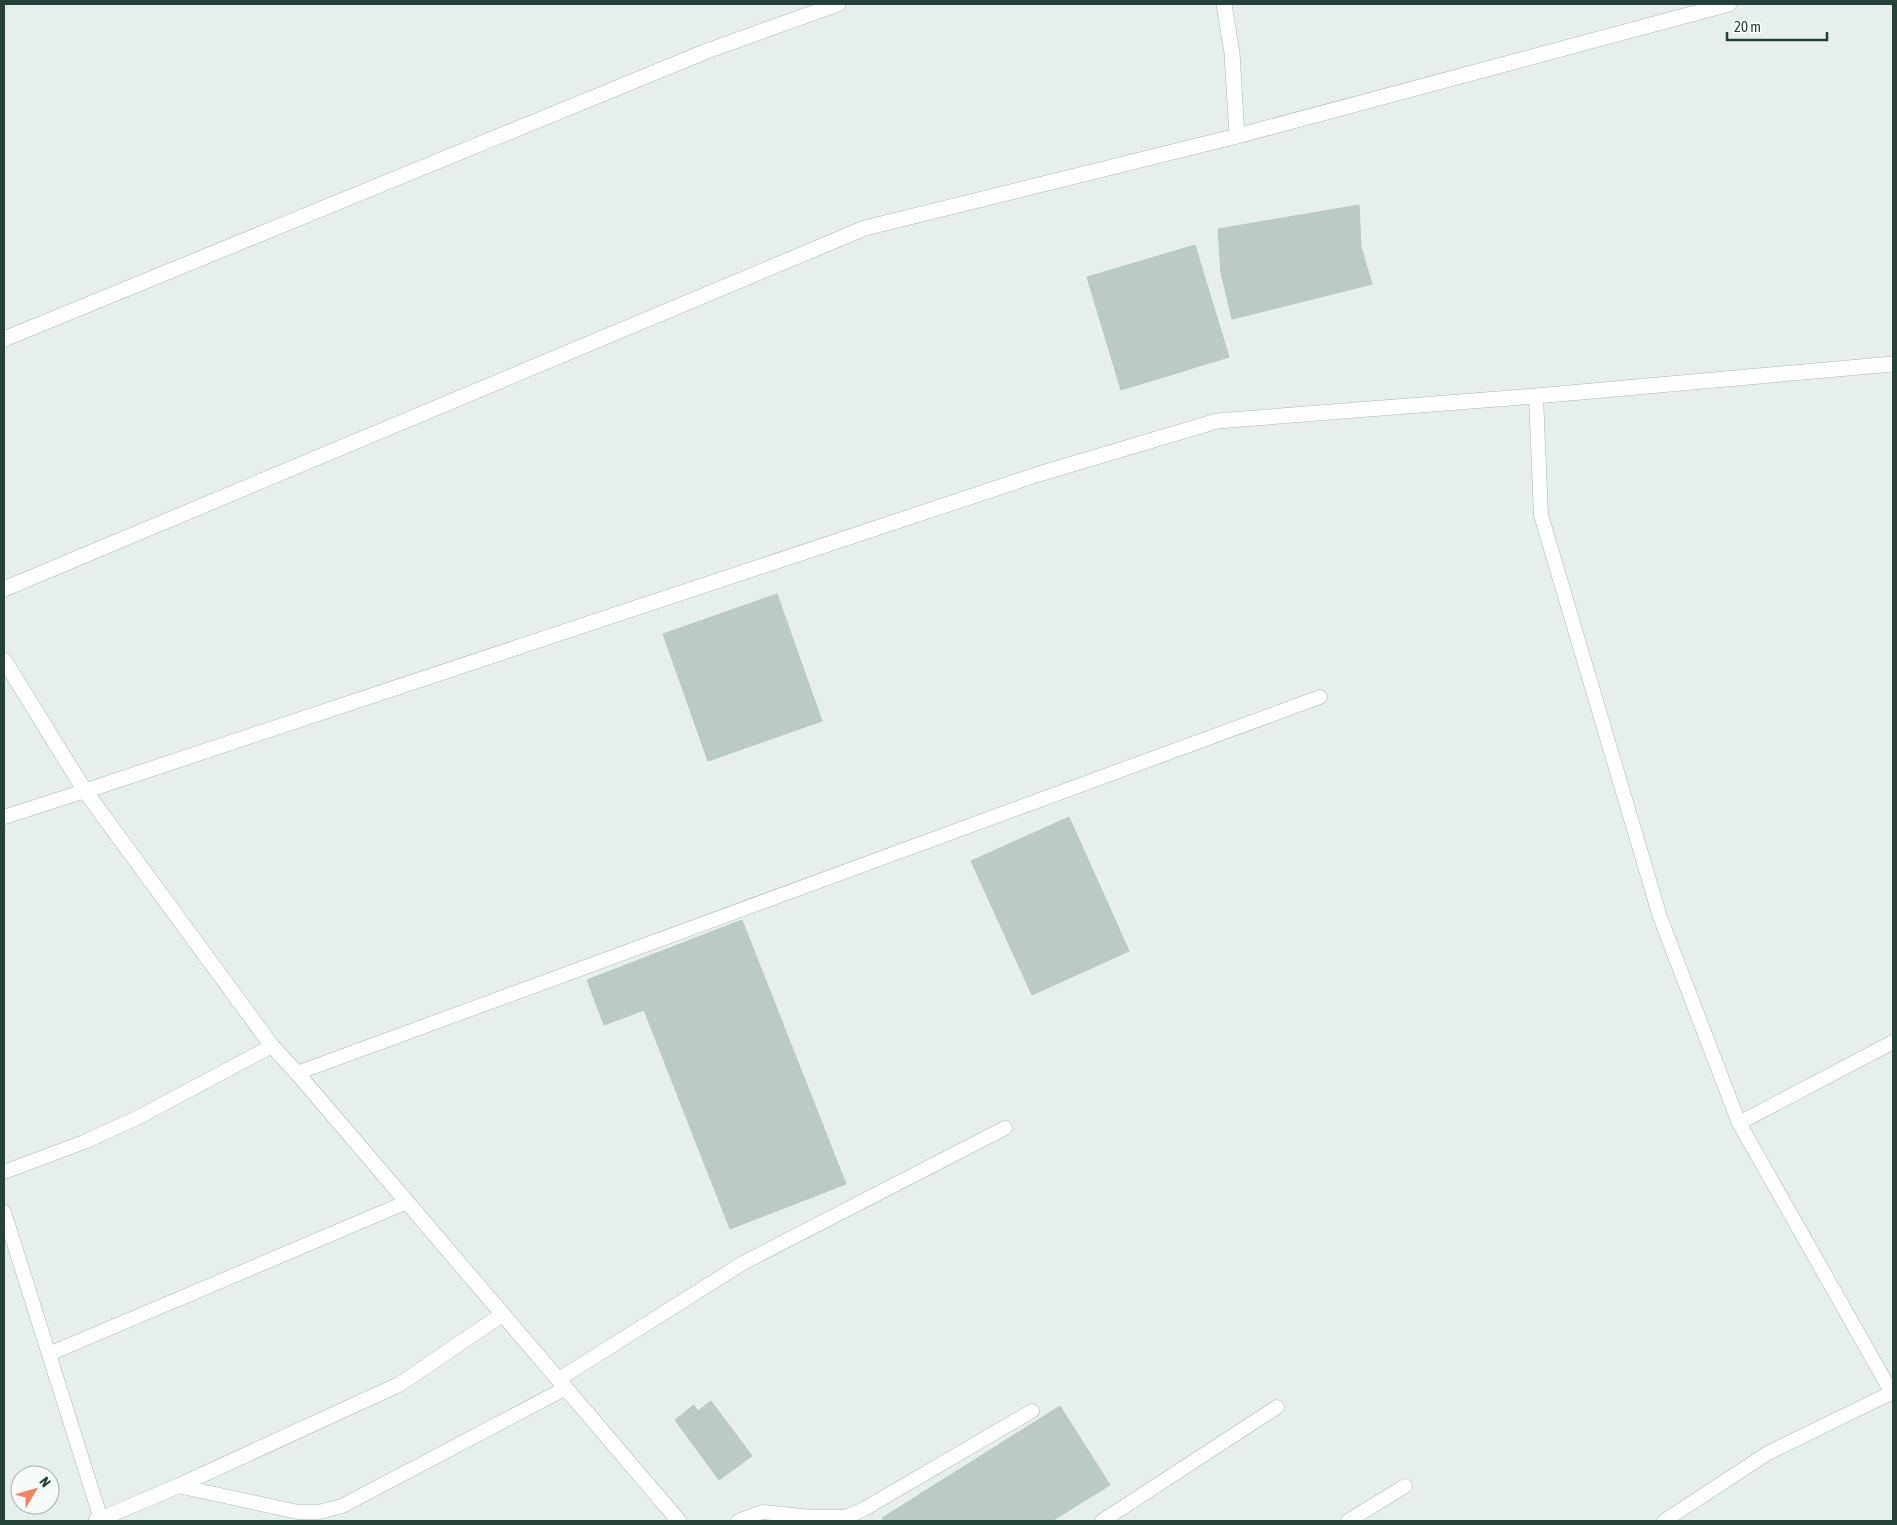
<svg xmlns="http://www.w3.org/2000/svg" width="1897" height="1525" font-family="'Asap Condensed',sans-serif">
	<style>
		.building { fill: #bbcac4; stroke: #b8c9c2 }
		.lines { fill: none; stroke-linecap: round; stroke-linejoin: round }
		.lane-casing { stroke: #a8b8b2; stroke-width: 15 }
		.street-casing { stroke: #a8b8b2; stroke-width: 16 }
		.lane { stroke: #fff; stroke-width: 14 }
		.street { stroke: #fff; stroke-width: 15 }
	</style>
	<rect width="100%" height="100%" fill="#e6efeb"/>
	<path class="building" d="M 1359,205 L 1361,247 L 1372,284 L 1232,319 L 1221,273 L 1218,229 Z
		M 1195,245 L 1229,357 L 1121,390 L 1087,277 Z
		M 777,594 L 822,721 L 708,761 L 663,634 Z
		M 1069,817 L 1129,951 L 1032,995 L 971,861 Z
		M 742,920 L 846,1184 L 730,1229 L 644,1010 L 604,1025 L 587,980 Z
		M 711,1401 L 752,1456 L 719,1480 L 675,1420 L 694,1405 L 698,1411 Z
		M 1060,1406 L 1110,1485 L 1052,1521 L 883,1521 L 882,1518 Z"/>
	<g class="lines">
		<defs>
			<path id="lane" d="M 1536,396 L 1541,515 L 1660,917 L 1739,1123 L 1892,1393
				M 4,817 L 85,791
				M 297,1073 L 1320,697
				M 1739,1123 L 1893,1042
				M 4,1172 L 84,1142 L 137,1118 L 272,1046
				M 4,1212 L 101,1519
				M 49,1354 L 407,1202
				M 559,1379 L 743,1263 L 1005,1128
				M 178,1486 L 298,1512 L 319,1512 L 342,1506 L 566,1388
				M 738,1521 L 762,1512 L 812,1517 L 846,1517 L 864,1509 L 1032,1411
				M 1102,1521 L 1277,1407
				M 1348,1521 L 1405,1486
				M 1664,1521 L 1768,1453 L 1893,1392"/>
			<path id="street" d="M 1224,4 L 1232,53 L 1237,136
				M 4,339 L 707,51 L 838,4
				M 4,589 L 865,228 L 1237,136 L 1729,4
				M 4,660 L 85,791 L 272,1046 L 297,1073 L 679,1521
				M 85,791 L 1039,474 L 1217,421 L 1536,396 L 1893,364
				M 96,1521 L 178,1486 L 400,1384 L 503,1314"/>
		</defs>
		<use href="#lane" class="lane-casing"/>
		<use href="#street" class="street-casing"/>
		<use href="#lane" class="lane"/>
		<use href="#street" class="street"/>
	</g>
	<rect width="1897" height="1525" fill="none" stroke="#24423a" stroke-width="10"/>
	<g transform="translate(35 1490) rotate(52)"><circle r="24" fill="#f7fbf9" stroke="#a3b1ad"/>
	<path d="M0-4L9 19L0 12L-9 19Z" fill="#f4845f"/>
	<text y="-8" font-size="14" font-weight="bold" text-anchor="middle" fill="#24423a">N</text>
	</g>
	<path d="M1727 32v8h100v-8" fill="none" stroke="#24423a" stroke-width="2.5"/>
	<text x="1734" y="32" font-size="15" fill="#24423a" stroke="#f7fbf9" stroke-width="4" paint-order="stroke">20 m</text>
</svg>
